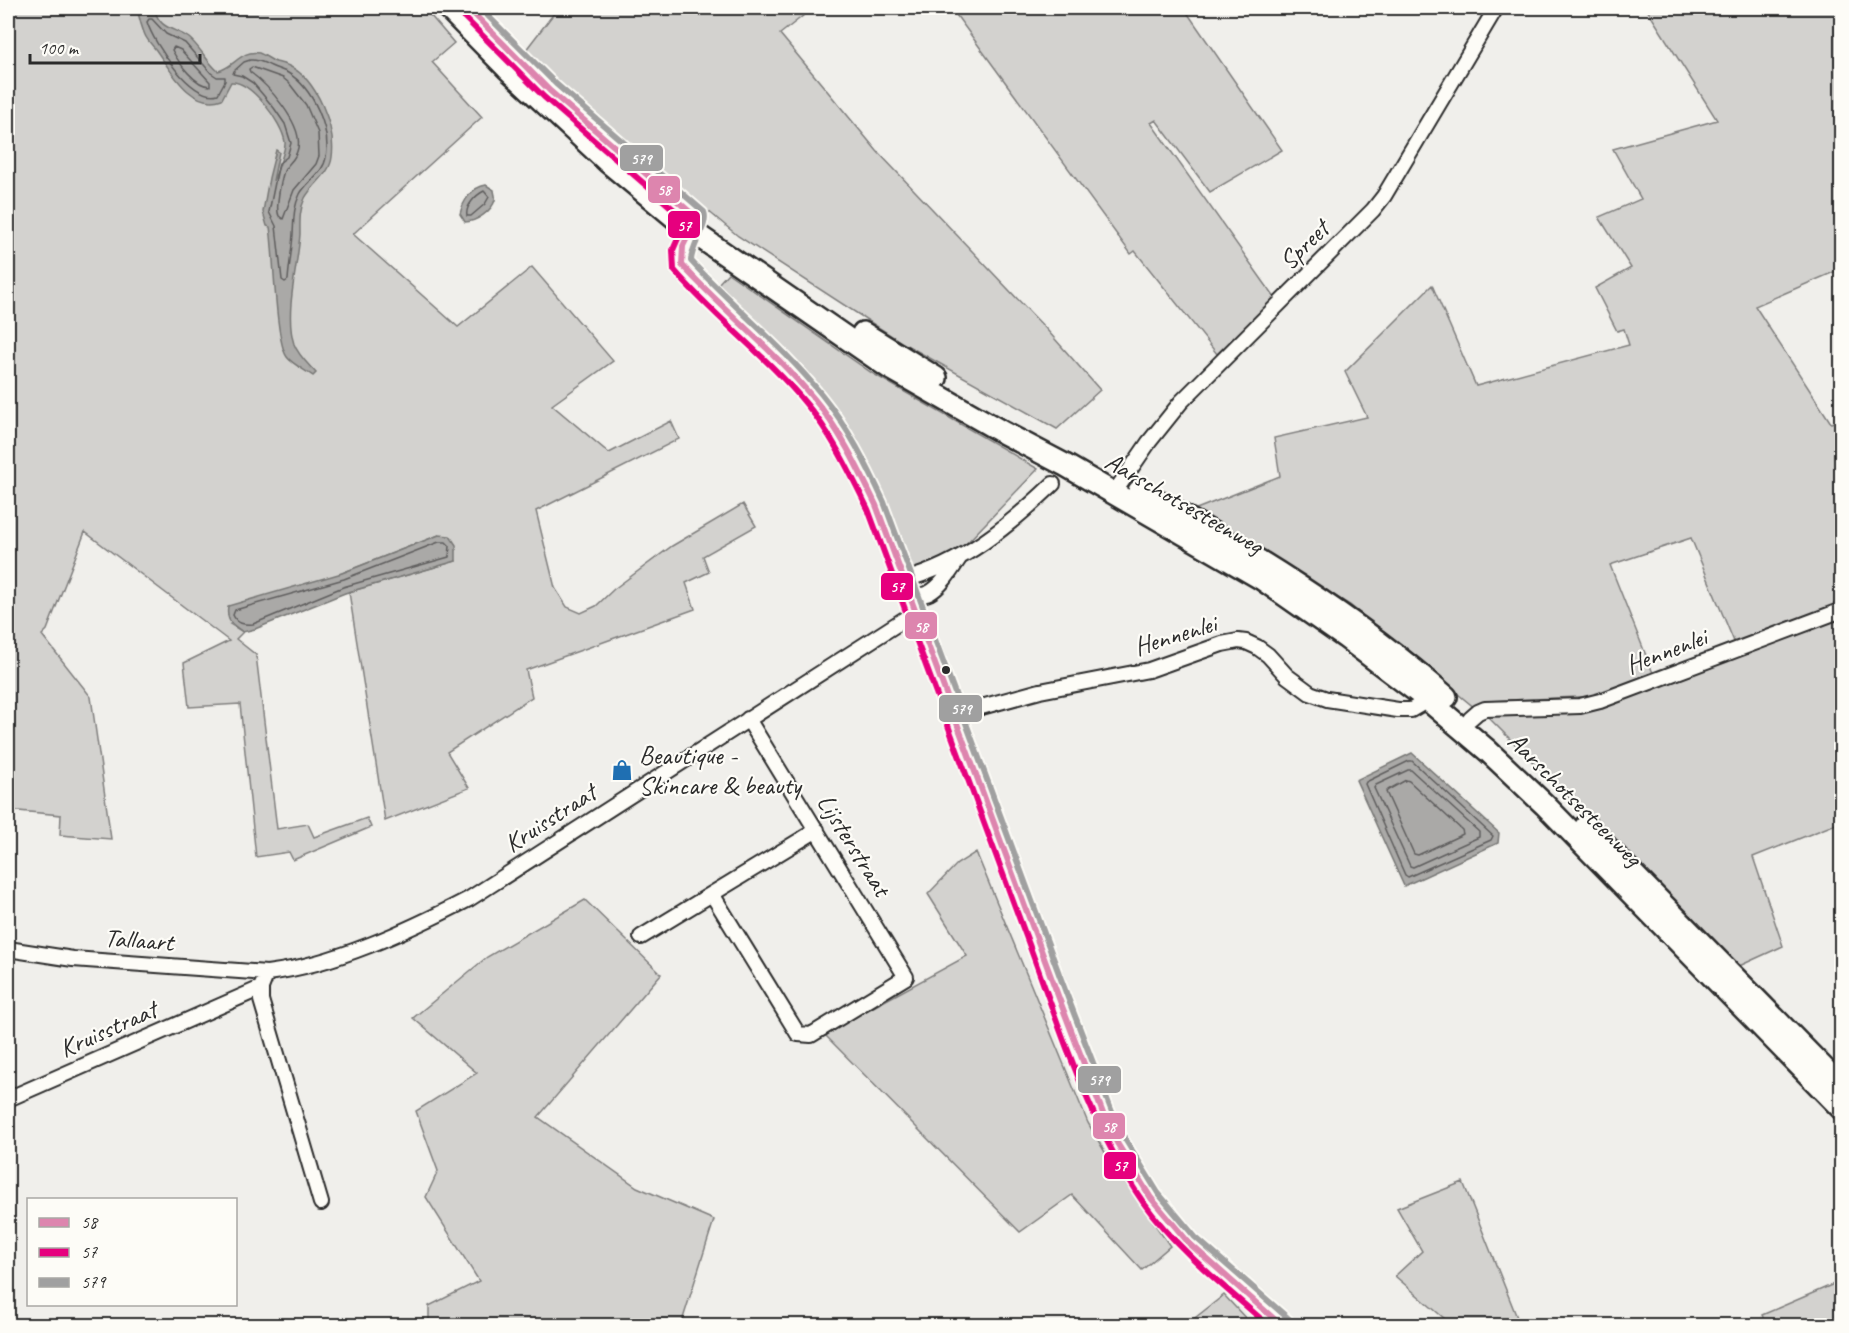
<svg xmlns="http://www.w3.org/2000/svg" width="1849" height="1333" font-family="Caveat,sans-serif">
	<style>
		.green { fill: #d3d2cf; stroke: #7f7e7d; stroke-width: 1.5 }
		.water { fill: #aaa9a7; stroke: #777775; stroke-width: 1.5 }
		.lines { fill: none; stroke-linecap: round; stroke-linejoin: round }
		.shore { stroke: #5e5d5d; stroke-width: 1.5 }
		.minor-casing { stroke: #2b2b2b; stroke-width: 18 }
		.tertiary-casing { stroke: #2b2b2b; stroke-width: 21 }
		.primary-casing { stroke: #2b2b2b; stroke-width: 26 }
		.minor { stroke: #fdfcf7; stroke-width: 14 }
		.tertiary { stroke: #fdfcf7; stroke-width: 16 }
		.primary { stroke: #fdfcf7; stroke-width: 21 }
		.bus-1-casing { stroke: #fdfcf7; stroke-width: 10 }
		.bus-2-casing { stroke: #fdfcf7; stroke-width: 10 }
		.bus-3-casing { stroke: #fdfcf7; stroke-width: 10 }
		.bus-1 { stroke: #dd85ae; stroke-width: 6 }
		.bus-2 { stroke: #e6007e; stroke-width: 6 }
		.bus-3 { stroke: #a0a0a0; stroke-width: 6 }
		.bus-dot { fill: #2b2b2b; stroke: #fdfcf7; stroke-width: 2 }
		.labels { text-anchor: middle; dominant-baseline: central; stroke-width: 4.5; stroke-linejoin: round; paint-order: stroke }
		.street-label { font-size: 26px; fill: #2b2b2b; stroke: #fdfcf7 }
		.poi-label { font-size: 26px; fill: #2b2b2b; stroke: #fdfcf7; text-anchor: start }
		.line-badge { stroke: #fdfcf7; stroke-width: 2 }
		.badge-label { font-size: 16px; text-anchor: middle; font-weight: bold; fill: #fff }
	</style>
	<rect width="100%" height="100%" fill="#f0efeb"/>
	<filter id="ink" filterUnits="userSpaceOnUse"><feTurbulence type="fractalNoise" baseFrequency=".0167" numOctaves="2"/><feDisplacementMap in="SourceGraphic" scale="12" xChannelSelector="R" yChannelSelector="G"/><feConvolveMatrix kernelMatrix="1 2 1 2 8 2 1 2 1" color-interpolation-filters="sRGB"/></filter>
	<g filter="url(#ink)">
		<path class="green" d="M 8,8 L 424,8 L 454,43 L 432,62 L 482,117 L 353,234 L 458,327 L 532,267 L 613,361 L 552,405 L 609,453 L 671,421 L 679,439 L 536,511 L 555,588 L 567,607 L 581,613 L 596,606 L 614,589 L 672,546 L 743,504 L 756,526 L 703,556 L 709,572 L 686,583 L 695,609 L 526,670 L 532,697 L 447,752 L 469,788 L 385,821 L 349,592 L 456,561 L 439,535 L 342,573 L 230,624 L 243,632 L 236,639 L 256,655 L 277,829 L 308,824 L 314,837 L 367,818 L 371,827 L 293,860 L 289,852 L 256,857 L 240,704 L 189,707 L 184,663 L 229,641 L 85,532 L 47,630 L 42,635 L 91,697 L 111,839 L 60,835 L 61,815 L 8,810 Z
			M 558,8 L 813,8 L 780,34 L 877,151 L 1047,330 L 1100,390 L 1057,429 L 901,342 L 738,236 L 522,55 Z
			M 951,8 L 1184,8 L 1282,150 L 1210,192 L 1156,120 L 1151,123 L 1275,298 L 1217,354 L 1135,251 L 1131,254 Z
			M 1646,8 L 1841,8 L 1841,269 L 1755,306 L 1831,423 L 1841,419 L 1841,606 L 1735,644 L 1691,538 L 1610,565 L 1653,673 L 1599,696 L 1486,701 L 1475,708 L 1350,605 L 1194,510 L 1280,476 L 1274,438 L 1367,417 L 1345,372 L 1432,285 L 1476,386 L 1629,345 L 1624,329 L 1617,331 L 1595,288 L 1631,268 L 1599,217 L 1641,199 L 1613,149 L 1717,120 Z
			M 728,273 L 872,373 L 1038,469 L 960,550 L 908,573 L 876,484 L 853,434 L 818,386 L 718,284 Z
			M 1841,616 L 1841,822 L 1753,857 L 1783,946 L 1737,967 L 1486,715 L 1584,711 Z
			M 976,852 L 1088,1123 L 1110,1161 L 1170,1246 L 1142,1270 L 1072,1195 L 1020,1232 L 824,1034 L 967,956 L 928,894 L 957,864 Z
			M 585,900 L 661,974 L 538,1117 L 637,1187 L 714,1220 L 681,1325 L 429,1325 L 429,1306 L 479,1281 L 426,1197 L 438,1171 L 416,1111 L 477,1073 L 413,1018 L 487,957 Z
			M 1463,1182 L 1520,1325 L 1452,1325 L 1395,1276 L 1422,1251 L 1397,1208 Z
			M 1841,1281 L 1841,1325 L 1766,1325 L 1762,1315 Z
			M 1224,1295 L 1249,1322 L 1246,1325 L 1186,1325 Z"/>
		<path class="water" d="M 137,8 L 154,8 C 160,31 174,27 189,38 C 200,47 207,62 218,71 C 233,68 242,49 259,53 C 265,55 270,60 276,62 C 280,63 285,64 289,66 C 317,79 336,128 332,157 C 330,175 313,183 305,198 C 299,211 300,221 300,234 C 298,266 284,313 294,344 C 298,355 308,364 316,373 L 313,376 C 305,370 292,364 287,357 C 275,341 274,252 270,227 L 267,226 L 263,212 L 269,178 L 276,150 L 279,152 L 273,181 C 276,175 286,149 285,142 C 282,122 251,81 231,82 L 222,99 C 191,110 171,71 156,50 C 152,45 147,40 145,35 C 141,26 139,17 137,8 Z
			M 486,185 L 494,190 C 494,193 496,196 495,200 C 492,211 476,222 465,222 L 460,214 C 463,201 472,187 486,185 Z
			M 439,535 L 450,536 L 456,545 L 456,561 L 345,593 L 255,629 L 243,632 C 231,624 226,621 228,606 L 342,573 Z
			M 1412,753 L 1499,833 L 1498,843 L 1404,886 L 1356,780 Z"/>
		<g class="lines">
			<path class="shore" d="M 149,19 L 152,19 L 166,34 L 185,43 L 211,73 L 217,77 L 225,77 L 225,81 L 218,94 C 192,102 154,44 147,22 Z
				M 174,47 L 181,50 L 210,82 L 210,86 C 195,86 179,63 172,50 Z
				M 250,60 C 259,59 264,63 271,66 C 277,69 283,70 288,73 C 313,88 331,129 326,157 C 324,173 307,181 300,194 C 293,208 294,220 293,234 C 292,250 289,265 288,280 L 285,282 L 282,280 L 276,226 L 269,212 L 279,163 L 287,157 L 291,143 L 285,124 L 274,108 L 253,83 L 242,76 L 233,74 L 234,71 L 244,62 Z
				M 252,67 L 283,78 L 289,83 L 306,105 L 318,133 L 319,156 L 316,164 L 294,190 L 283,219 L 279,216 C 275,208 281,180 284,171 C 288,162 295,162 298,148 C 303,124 268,85 250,72 L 249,69 Z
				M 484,191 L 489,197 L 485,204 L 471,216 L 467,216 C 465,206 476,195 484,191 Z
				M 439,542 L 446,542 L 450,546 L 449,557 L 343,587 L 253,624 C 244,625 237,624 233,615 L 235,610 L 344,579 Z
				M 1409,761 L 1412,761 L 1493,836 L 1491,840 L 1408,877 L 1405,875 L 1365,784 L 1366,782 Z
				M 1408,770 L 1411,770 L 1479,832 L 1479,837 L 1413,867 L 1410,866 L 1374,788 L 1376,785 Z
				M 1406,780 L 1409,781 L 1462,830 L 1463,834 L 1418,855 L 1414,854 L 1386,792 L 1388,790 Z"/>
			<defs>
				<path id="minor" d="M 1114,493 L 1149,442 L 1181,402 L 1373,210 L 1384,196 L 1496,8
					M 904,580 C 962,565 1010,525 1053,484
					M 910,596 C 916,595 923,596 929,593 C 942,586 952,569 960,557
					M 952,715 L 1040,691 L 1149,670 L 1222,644 L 1238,641 L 1246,642 L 1257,647 L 1268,655 L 1287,676 L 1310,693 L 1327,699 L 1398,710 L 1411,710 L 1428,700
					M 1470,719 L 1478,712 L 1485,709 L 1580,706 L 1600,701 L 1842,610
					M 712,894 L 798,1034 L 811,1035 L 906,977 L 748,719
					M 641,937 L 817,830
					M 8,949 L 73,959 L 267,973
					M 261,988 L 261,1000 L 321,1203
					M 8,1099 L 261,988 L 267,973 C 334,965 409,930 469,899 L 914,613"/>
				<path id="tertiary" d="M 695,221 C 687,236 679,248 682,265 C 723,312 774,351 814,399 C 840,431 858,468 876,505 L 1060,1001 L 1104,1116 L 1117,1143 L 1151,1198 L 1189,1243 L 1283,1326"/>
				<path id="primary" d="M 448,8 L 507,68 L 608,162 L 690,230 L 890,368 L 1004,433 L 1065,465 L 1262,579 L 1345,637 L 1428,700 L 1488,751 L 1545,805 L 1842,1109
					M 593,129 L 692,214
					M 863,333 L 936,378
					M 1139,491 C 1247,551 1353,615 1446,697
					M 1586,826 L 1842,1087"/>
			</defs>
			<use href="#minor" class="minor-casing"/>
			<use href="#tertiary" class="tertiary-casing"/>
			<use href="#primary" class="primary-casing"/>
			<use href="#minor" class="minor"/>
			<use href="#tertiary" class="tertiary"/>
			<use href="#primary" class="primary"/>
			<defs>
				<path id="bus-1" d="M 468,8 L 550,91 L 697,218 L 683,246 L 682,265 C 724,311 774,350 814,399 C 840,430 858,468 876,505 L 1060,1001 L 1104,1116 L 1117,1143 L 1151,1198 L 1189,1243 L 1282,1326"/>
				<path id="bus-2" d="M 461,14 L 544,97 L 686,220 L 673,250 L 674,270 C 715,318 767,356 807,405 C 833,436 850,473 868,509 C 920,649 972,790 1024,931 C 1058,1021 1088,1123 1143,1202 C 1177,1250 1225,1287 1269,1326"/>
				<path id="bus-3" d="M 480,8 L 556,84 L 704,212 C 709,225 691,245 691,261 C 733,307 783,346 822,395 C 848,427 867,465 884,502 L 1068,998 L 1112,1112 L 1125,1139 L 1158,1193 L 1195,1237 L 1289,1319"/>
			</defs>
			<use href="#bus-1" class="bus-1-casing"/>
			<use href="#bus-2" class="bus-2-casing"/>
			<use href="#bus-3" class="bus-3-casing"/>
			<use href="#bus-1" class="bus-1"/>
			<use href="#bus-2" class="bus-2"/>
			<use href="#bus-3" class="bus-3"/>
		</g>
	</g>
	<defs>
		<symbol id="shop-bare" viewBox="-9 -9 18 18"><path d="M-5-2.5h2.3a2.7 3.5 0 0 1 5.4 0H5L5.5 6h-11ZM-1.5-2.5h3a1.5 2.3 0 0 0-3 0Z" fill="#1f6fb2" stroke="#fdfcf7" stroke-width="2.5" paint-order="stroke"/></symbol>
	</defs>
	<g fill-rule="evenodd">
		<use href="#shop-bare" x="607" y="755" width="30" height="30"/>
	</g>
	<circle class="bus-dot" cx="946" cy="670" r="5"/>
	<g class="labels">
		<g class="street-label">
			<text transform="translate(1304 245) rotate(-45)">Spreet</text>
			<text transform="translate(1184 503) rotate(30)">Aarschotsesteenweg</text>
			<text transform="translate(1175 635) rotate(-17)">Hennenlei</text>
			<text transform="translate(1666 651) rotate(-21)">Hennenlei</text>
			<text transform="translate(1575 799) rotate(45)">Aarschotsesteenweg</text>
			<text transform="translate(550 818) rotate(-33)">Kruisstraat</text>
			<text transform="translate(854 845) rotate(58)">Lijsterstraat</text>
			<text transform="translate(139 940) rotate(4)">Tallaart</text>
			<text transform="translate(108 1029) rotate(-24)">Kruisstraat</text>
		</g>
		<g class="poi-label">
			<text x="639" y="755">Beautique -<tspan x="639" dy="30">Skincare &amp; beauty</tspan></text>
		</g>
	</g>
	<g class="line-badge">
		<rect x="619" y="144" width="45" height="28" rx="6" fill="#a0a0a0"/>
		<rect x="647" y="175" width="34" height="29" rx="6" fill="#dd85ae"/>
		<rect x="667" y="210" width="34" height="29" rx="6" fill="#e6007e"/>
		<rect x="880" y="572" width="34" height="29" rx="6" fill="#e6007e"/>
		<rect x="904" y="611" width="34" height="29" rx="6" fill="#dd85ae"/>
		<rect x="938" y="694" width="45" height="29" rx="6" fill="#a0a0a0"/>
		<rect x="1077" y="1065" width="45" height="29" rx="6" fill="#a0a0a0"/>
		<rect x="1092" y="1112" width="34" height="28" rx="6" fill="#dd85ae"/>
		<rect x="1103" y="1151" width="34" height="29" rx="6" fill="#e6007e"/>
	</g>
	<g class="badge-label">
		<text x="641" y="164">579</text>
		<text x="664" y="195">58</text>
		<text x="684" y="231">57</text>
		<text x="897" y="592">57</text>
		<text x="921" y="632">58</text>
		<text x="961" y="714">579</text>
		<text x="1099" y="1085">579</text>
		<text x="1109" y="1132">58</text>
		<text x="1120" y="1171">57</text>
	</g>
	<rect width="1849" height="1333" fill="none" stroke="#fdfcf7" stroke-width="30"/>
	<rect x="15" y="15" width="1819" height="1303" fill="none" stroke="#2b2b2b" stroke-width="2" filter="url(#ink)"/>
	<rect x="27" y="1198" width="210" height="108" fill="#fdfcf7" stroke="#a9a8a5" stroke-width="1.5"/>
	<rect x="39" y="1218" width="30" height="9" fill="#dd85ae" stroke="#a9a8a5" stroke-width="1.5"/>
	<text x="81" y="1228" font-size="18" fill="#2b2b2b">58</text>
	<rect x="39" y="1248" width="30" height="9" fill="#e6007e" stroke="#a9a8a5" stroke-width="1.5"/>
	<text x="81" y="1258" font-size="18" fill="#2b2b2b">57</text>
	<rect x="39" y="1278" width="30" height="9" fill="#a0a0a0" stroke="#a9a8a5" stroke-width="1.5"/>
	<text x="81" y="1288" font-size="18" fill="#2b2b2b">579</text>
	<path d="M30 54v9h170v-9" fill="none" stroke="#2b2b2b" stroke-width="3"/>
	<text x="39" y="54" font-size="18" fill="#2b2b2b" stroke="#fdfcf7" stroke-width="4.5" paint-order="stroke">100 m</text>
</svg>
